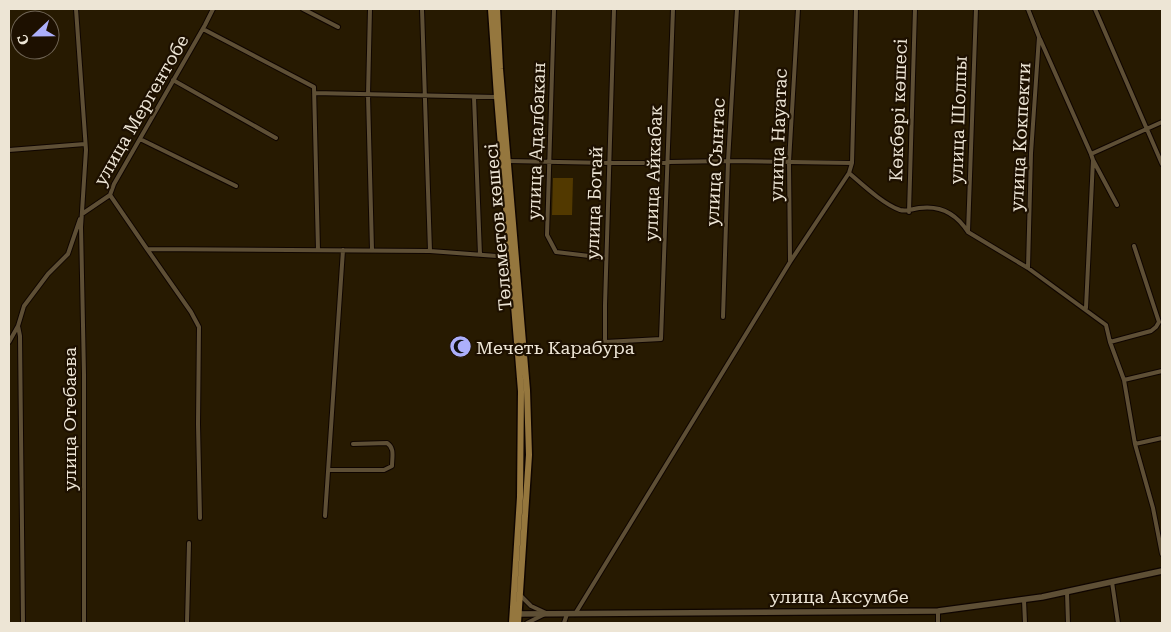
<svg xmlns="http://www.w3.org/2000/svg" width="1171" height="632" font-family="'Roboto Serif',serif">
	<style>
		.green { fill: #523900 }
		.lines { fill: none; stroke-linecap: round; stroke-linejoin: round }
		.minor-casing { stroke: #0f0500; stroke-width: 6 }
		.secondary-casing { stroke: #0f0500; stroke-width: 8 }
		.primary-casing { stroke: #0f0500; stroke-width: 9 }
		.minor { stroke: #5e4f35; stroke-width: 4 }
		.secondary { stroke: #5e4f35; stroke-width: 5.5 }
		.primary { stroke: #95773e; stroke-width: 6 }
		.labels { text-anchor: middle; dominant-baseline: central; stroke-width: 4.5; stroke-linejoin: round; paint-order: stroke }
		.street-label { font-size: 18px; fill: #ede5d5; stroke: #1d1000 }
		.poi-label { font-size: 18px; fill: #ede5d5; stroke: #1d1000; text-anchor: start }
	</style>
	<rect width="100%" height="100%" fill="#271a01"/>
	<path class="green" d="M 553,178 L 573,178 L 572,215 L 552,215 Z"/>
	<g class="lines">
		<defs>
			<path id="minor" d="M 76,9 L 86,150 L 81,227 L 84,374 L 84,623
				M 303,9 L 338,27
				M 370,9 L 368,95 L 372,250
				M 422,9 L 430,251
				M 554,9 L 547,235 L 556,252 L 606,258
				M 614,9 L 605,305 L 605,342 L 661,339 L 673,9
				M 1095,9 L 1162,164
				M 203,29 L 314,87 L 318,250
				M 1040,39 L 1091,154 L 1162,122
				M 173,80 L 276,138
				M 314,93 L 497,97
				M 474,97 L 480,255
				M 140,139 L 236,186
				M 9,150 L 85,144
				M 1093,160 L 1117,205
				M 508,161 L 609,163 L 728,161 L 852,163
				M 849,173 C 863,185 883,204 900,210 C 907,212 912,209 919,208 C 940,205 956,213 968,232 L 1028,268 L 1106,325 L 1110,342 L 1124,380 L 1135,444 L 1153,508 L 1162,554
				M 110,195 L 147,249 L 430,251 L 510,257
				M 909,212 L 915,9
				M 82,214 L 110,195 L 114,184 L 205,25 L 213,9
				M 968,232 L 976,9
				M 147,249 L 191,312 L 199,327 L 198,424 L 200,518
				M 790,261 L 789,162 L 798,9
				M 1028,268 L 1031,153 L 1039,37 L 1028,9
				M 1086,308 L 1093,160 L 1091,154
				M 723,317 L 728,161 L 737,9
				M 18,326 L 20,336 L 23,623
				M 9,342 L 18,326 L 24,306 L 48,274 L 68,254 L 80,219
				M 1110,342 L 1151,331 L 1156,327 L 1159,322 L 1134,246
				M 1124,380 L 1162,371
				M 1135,444 L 1162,438
				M 329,470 L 384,470 L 392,466 C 392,457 395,448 387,443 L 353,444
				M 325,516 L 343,250
				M 1112,582 L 1118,623
				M 1067,592 L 1068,623
				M 521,596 L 531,606 L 546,613
				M 1024,600 L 1025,623
				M 575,614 L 790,262 L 849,173 L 852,163 L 856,9
				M 187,623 L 189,543
				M 527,623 L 543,615
				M 564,623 L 567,614
				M 938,623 L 938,611"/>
			<path id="secondary" d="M 516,614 L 938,611 L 1042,597 L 1162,571"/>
			<path id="primary" d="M 491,9 L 497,97 L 521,391 L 520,497 L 512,623
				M 497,9 L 500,69 L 527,390 L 529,455 L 518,623"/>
		</defs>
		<use href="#minor" class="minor-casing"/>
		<use href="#secondary" class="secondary-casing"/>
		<use href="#primary" class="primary-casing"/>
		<use href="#minor" class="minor"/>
		<use href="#secondary" class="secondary"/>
		<use href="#primary" class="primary"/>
	</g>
	<defs>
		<symbol id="mosque-disc" viewBox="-11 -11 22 22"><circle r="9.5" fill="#acaffb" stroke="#1d1000"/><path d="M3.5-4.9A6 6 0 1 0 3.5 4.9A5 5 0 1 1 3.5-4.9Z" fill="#111"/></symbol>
	</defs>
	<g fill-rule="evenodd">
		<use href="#mosque-disc" x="448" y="334" width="25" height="25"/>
	</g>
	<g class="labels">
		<g class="street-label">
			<text transform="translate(141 110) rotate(-60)">улица Мергентобе</text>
			<text transform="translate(898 110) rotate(-88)">Көкбөрі көшесі</text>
			<text transform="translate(958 120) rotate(-88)">улица Шолпы</text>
			<text transform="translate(778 135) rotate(-88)">улица Науатас</text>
			<text transform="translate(1020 137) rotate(-87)">улица Кокпекти</text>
			<text transform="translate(536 141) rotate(-88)">улица Адалбакан</text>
			<text transform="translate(715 162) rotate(-87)">улица Сынтас</text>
			<text transform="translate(653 173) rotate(-88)">улица Айкабак</text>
			<text transform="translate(594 203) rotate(-88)">улица Ботай</text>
			<text transform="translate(498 227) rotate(-95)">Төлеметов көшесі</text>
			<text transform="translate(69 419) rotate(-90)">улица Отебаева</text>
			<text x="839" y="596">улица Аксумбе</text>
		</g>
		<g class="poi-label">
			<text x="476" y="347">Мечеть Карабура</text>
		</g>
	</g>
	<rect width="1171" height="632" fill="none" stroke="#ede5d5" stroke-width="20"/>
	<g transform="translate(35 35) rotate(248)"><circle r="24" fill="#1d1000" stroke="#706555"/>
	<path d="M0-4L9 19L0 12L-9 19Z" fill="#acaffb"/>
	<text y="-8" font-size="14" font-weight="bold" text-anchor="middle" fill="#ede5d5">С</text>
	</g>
</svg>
